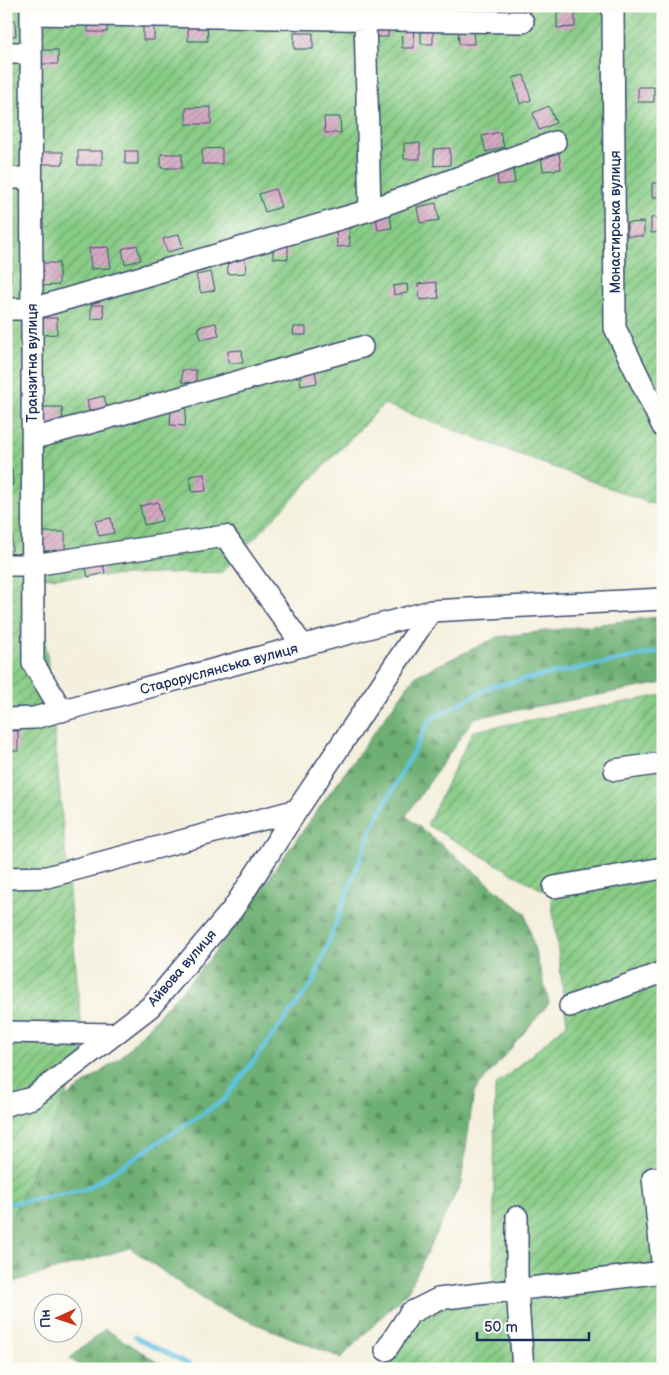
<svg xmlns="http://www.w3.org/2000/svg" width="669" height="1375" font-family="'Balsamiq Sans',sans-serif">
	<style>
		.forest { fill: url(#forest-firs); stroke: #447068 }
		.garden { fill: url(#garden-furrows); stroke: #527e72 }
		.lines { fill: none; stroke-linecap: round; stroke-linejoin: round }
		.stream { stroke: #60c2df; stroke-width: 4.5 }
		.building { fill: url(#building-hatch) }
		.minor-casing { stroke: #3c4c71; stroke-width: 24 }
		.minor { stroke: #fff; stroke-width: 21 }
		.labels { text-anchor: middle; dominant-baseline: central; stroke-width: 5; stroke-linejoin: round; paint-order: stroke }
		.street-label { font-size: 14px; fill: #1b2f5e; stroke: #fdfcf7 }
	</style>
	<defs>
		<pattern id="forest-firs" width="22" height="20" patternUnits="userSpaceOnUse" patternTransform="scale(1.25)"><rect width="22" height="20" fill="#6eb073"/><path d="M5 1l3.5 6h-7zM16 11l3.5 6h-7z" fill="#5a9062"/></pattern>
		<pattern id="garden-furrows" width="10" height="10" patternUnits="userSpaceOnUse" patternTransform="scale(1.25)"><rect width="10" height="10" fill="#88cc86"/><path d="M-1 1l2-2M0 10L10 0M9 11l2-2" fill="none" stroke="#6ea671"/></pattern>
		<pattern id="building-hatch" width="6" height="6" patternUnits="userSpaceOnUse" patternTransform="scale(1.25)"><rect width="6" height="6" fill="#d7aac3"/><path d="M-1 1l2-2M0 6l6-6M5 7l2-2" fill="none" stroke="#ae8ba2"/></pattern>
	</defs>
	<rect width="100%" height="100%" fill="#fdfcf7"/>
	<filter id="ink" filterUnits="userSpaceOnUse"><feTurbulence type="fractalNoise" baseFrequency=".02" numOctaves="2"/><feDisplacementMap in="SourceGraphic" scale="10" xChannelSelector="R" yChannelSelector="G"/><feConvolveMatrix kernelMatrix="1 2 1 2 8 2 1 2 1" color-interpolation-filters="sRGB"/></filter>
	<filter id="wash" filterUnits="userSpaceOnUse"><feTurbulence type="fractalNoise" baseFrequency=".0096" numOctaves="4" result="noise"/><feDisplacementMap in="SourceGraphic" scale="20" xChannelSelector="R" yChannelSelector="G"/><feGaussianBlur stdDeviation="1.12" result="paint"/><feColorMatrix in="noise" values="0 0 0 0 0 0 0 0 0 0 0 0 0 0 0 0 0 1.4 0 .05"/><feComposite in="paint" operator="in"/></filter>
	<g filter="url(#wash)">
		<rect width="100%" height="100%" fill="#f4f0dd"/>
		<path class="forest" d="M 663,616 L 663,683 L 474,718 L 406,816 L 525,913 L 549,1003 L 474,1092 L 461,1183 L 408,1291 L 341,1358 L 212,1306 L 130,1248 L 6,1284 L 6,1130 L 24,1128 L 121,1057 L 209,960 L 415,676 L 498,637 Z
			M 105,1329 L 169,1369 L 83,1369 L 70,1358 Z"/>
		<path class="garden" d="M 6,6 L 663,6 L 663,508 L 384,404 L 222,572 L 40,578 L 84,1054 L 6,1231 Z
			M 663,695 L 663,1369 L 386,1369 L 402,1328 L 424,1307 L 493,1295 L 495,1086 L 567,1024 L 551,895 L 427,825 L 473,731 Z"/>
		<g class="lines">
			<path class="stream" d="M 6,1205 L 86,1189 L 224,1100 L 314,981 L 372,828 L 430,720 L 492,686 L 663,651
				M 135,1337 L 198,1369"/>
		</g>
		<g id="blocks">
			<path class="building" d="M 557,12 L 575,12 L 575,27 L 557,28 Z
				M 6,20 L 15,20 L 16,36 L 6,36 Z
				M 88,20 L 107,20 L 107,32 L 88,32 Z
				M 143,22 L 154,22 L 154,40 L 143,40 Z
				M 401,24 L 413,24 L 414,48 L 402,48 Z
				M 188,25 L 207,25 L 208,41 L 188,41 Z
				M 388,25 L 388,37 L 373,37 L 373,26 Z
				M 473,28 L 474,44 L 459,44 L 458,29 Z
				M 421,29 L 433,29 L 433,44 L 421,44 Z
				M 294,33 L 313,33 L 313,49 L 294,49 Z
				M 40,50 L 58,50 L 58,64 L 40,64 Z
				M 524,75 L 531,100 L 520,104 L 513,78 Z
				M 638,87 L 654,87 L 654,102 L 638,102 Z
				M 549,106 L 556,123 L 539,130 L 533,113 Z
				M 211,107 L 211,124 L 186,124 L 186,108 Z
				M 324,117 L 340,117 L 341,133 L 325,133 Z
				M 500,132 L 504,147 L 486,152 L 482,136 Z
				M 404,143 L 420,143 L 420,159 L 404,159 Z
				M 222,148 L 222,164 L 202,164 L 202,149 Z
				M 450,148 L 450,165 L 434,166 L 434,149 Z
				M 78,151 L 102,151 L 102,165 L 78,165 Z
				M 125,151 L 138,151 L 138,164 L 125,164 Z
				M 40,152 L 63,152 L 63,164 L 41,164 Z
				M 559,153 L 561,169 L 543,171 L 541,155 Z
				M 161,154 L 182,154 L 182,168 L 161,168 Z
				M 513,168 L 515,183 L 498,185 L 497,170 Z
				M 652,183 L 663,183 L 663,197 L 652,197 Z
				M 275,189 L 281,207 L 265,212 L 259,194 Z
				M 436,203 L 439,220 L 420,223 L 417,207 Z
				M 390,214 L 392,228 L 378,230 L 376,216 Z
				M 663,217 L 663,232 L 651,233 L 651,218 Z
				M 644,222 L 644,236 L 627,236 L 627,223 Z
				M 349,226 L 350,246 L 337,247 L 336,227 Z
				M 179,234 L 183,248 L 167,252 L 163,239 Z
				M 137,245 L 141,260 L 125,264 L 122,249 Z
				M 273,246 L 288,246 L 288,259 L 273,258 Z
				M 108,247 L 111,268 L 91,269 L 89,248 Z
				M 245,258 L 246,273 L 228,274 L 227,259 Z
				M 39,263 L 59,263 L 59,285 L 39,286 Z
				M 6,271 L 11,271 L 11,287 L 6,287 Z
				M 211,272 L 215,290 L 201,293 L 196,275 Z
				M 436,282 L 439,298 L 420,300 L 418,284 Z
				M 407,284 L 408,293 L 394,295 L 393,286 Z
				M 91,305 L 103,305 L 104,318 L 91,319 Z
				M 40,318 L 57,318 L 57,334 L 41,335 Z
				M 216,323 L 219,336 L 201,340 L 198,327 Z
				M 294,327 L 306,327 L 306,335 L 293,335 Z
				M 242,350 L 243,363 L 228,363 L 228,351 Z
				M 315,369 L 317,383 L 301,386 L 299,371 Z
				M 182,370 L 196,370 L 196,383 L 182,382 Z
				M 104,396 L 107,407 L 89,411 L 87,400 Z
				M 41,407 L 62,407 L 63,426 L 41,426 Z
				M 171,408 L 186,408 L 185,426 L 170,425 Z
				M 6,470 L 12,470 L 13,485 L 6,485 Z
				M 204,474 L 206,491 L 192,492 L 190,476 Z
				M 158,502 L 162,521 L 144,525 L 140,506 Z
				M 111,518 L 114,533 L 99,536 L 95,521 Z
				M 41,532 L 65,532 L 65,551 L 41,551 Z
				M 6,533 L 12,533 L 12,551 L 6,551 Z
				M 102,560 L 105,573 L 88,577 L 85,564 Z
				M 6,731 L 18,731 L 18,751 L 6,751 Z
				M 6,841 L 12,841 L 12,857 L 6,857 Z"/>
		</g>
	</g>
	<g filter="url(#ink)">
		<use href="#blocks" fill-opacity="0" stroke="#3c4c71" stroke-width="1"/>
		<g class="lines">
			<defs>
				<path id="minor" d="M 31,6 L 33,663 L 62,711
					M 613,6 L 615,328 L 663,427
					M 31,14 L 523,22
					M 365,20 L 370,210
					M 6,53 L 31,53
					M 6,178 L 31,178
					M 6,309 L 32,309 L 370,210 L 555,142
					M 32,439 L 362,347
					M 6,565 L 33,565 L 225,536 L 303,646
					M 6,719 L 34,718 L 431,611
					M 615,770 L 663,763
					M 6,878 L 47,877 L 297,810
					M 554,887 L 663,868
					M 570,1006 L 663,972
					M 6,1032 L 115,1034
					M 6,1105 L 32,1098 L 150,1007 L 233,909 L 297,810 L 431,611 L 663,599
					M 653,1178 L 663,1270
					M 517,1217 L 517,1289 L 523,1369
					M 386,1350 L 410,1313 L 438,1299 L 663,1272"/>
			</defs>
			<use href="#minor" class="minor-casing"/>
			<use href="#minor" class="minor"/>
		</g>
	</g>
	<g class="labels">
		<g class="street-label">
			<text transform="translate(615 222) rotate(-90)">Монастирська вулиця</text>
			<text transform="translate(32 363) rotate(-90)">Транзитна вулиця</text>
			<text transform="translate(219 669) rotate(-15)">Староруслянська вулиця</text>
			<text transform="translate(182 968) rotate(-49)">Айвова вулиця</text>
		</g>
	</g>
	<rect width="669" height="1375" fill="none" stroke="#fdfcf7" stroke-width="25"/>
	<g transform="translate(58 1318) rotate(267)"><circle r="24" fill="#fdfcf7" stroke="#a3aaba"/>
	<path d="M0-4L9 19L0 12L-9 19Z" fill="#c8321e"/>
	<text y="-8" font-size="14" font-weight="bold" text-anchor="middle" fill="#1b2f5e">Пн</text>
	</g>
	<path d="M477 1332v8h112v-8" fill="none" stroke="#1b2f5e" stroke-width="2.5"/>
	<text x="484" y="1332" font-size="15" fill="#1b2f5e" stroke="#fdfcf7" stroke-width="4" paint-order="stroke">50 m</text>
</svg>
